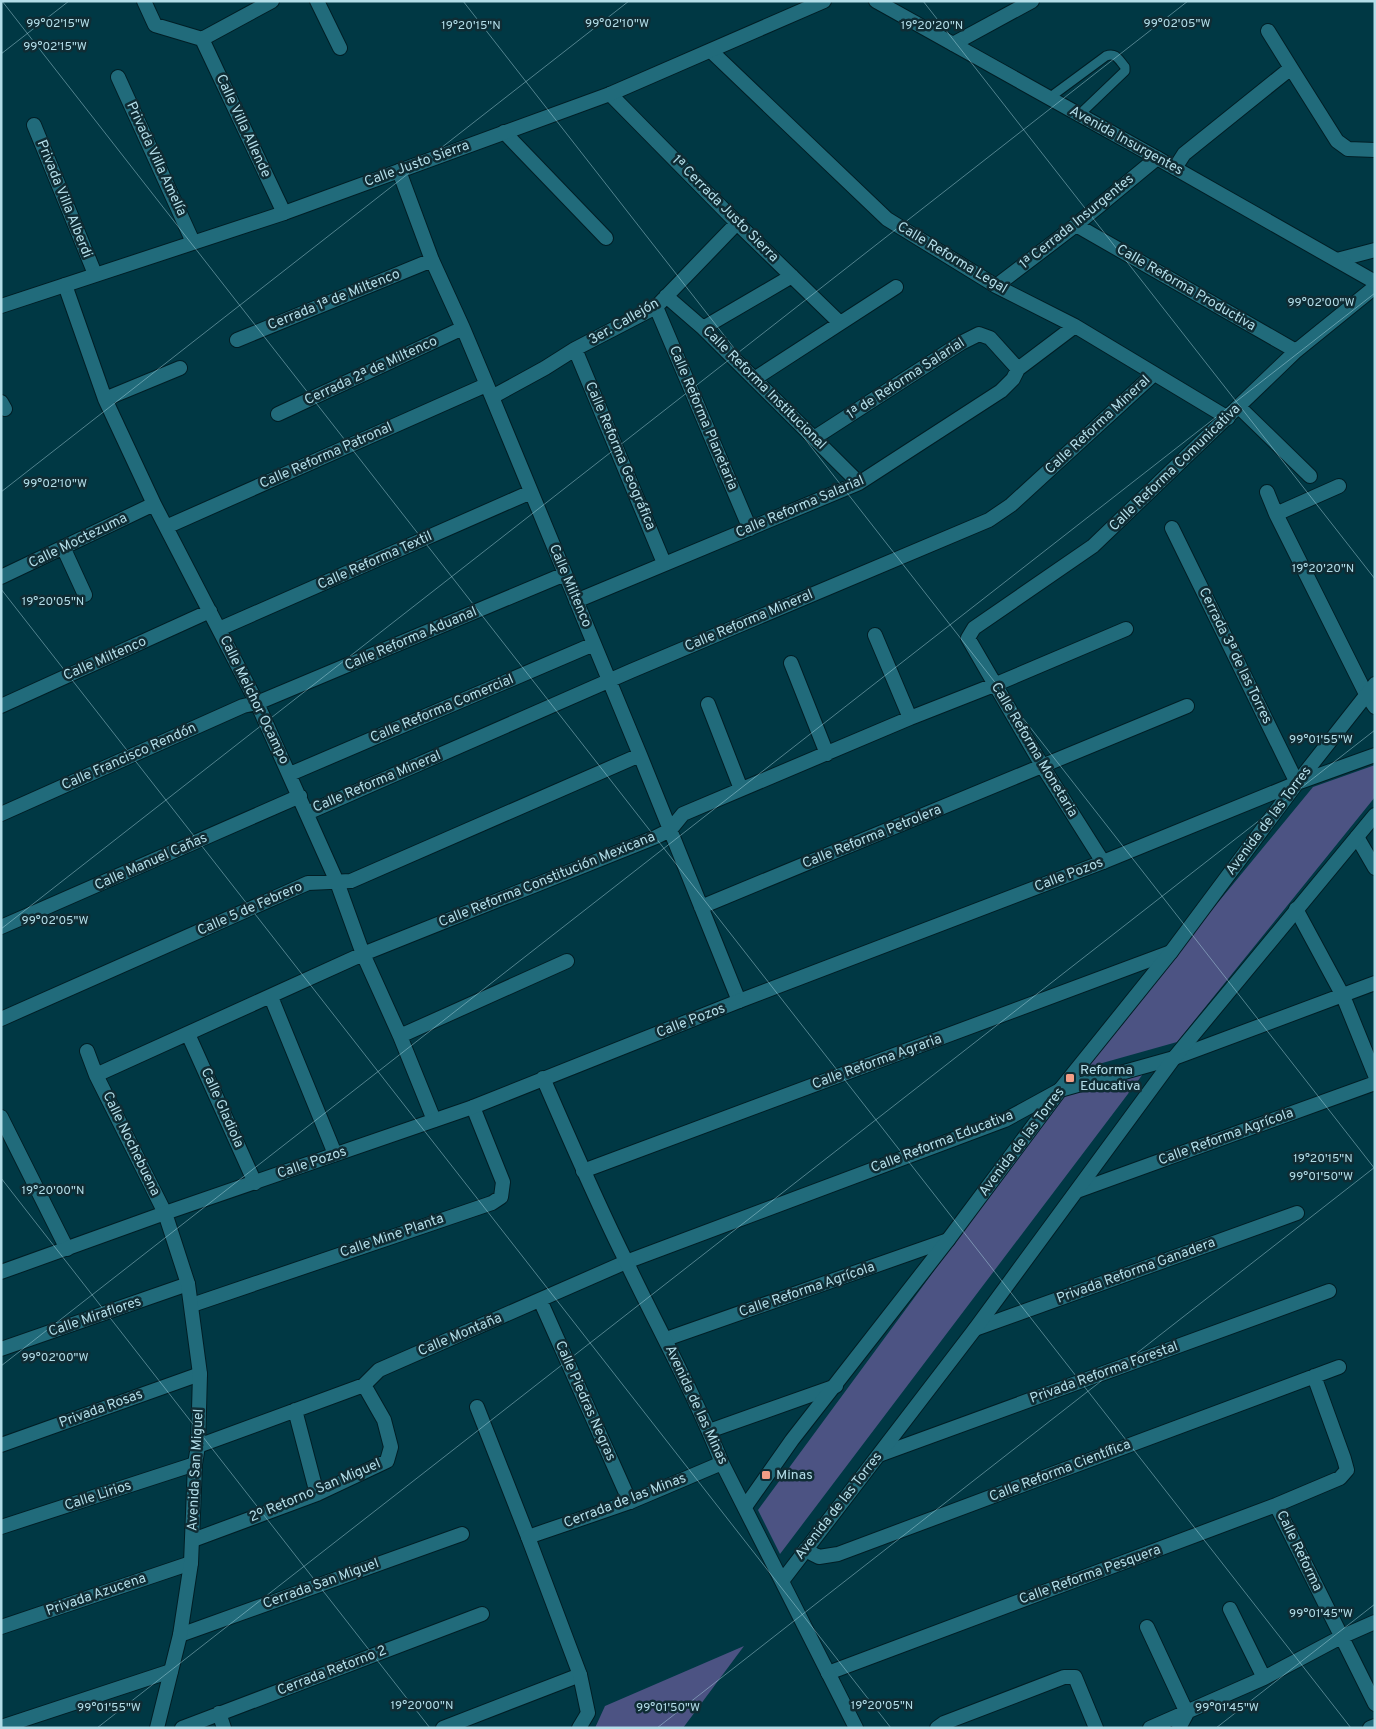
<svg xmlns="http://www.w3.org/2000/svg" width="1376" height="1729" font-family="Overpass,sans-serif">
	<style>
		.green { fill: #4c5383 }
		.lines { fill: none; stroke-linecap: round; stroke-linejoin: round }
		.service-casing { stroke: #011e25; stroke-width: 11 }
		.minor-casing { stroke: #011e25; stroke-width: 16 }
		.tertiary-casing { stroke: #011e25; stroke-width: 16 }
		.service { stroke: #216b7b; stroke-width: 9 }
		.minor { stroke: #216b7b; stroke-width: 14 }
		.tertiary { stroke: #216b7b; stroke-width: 14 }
		.ticks { fill: none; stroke: #b3dde8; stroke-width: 1; stroke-opacity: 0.45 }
		.poi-dot { fill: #f49e86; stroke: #0f2c34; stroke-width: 2 }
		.labels { text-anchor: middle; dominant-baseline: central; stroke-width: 5; stroke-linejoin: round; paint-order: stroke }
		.street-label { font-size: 14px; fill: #b3dde8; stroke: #0f2c34 }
		.poi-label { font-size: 14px; fill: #b3dde8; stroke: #0f2c34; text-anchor: start }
		.ticks-label { font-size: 12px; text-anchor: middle; fill: #b3dde8; stroke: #0f2c34; stroke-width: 5; stroke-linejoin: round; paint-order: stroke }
	</style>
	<rect width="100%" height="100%" fill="#003844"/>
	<path class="green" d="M 1375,765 L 1375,797 L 1177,1042 L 1081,1069 L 1313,787 Z
		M 1143,1074 L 780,1554 L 758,1510 L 1062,1097 Z
		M 744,1646 L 683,1728 L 595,1728 L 605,1706 Z"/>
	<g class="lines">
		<defs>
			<path id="service" d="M 1049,98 L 1106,56 C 1116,52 1119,60 1125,67 L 1125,71 L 1079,115"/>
			<path id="minor" d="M 144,1 L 155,25 L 202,39
				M 317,1 L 340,48
				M 1268,31 L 1291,68
				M 202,39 L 284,213
				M 202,39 L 272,1
				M 953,44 L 1032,1
				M 712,52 L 887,219 L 996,286 L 1075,326 L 1228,418
				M 118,77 L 193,242
				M 610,94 L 737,223 L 840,323
				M 34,125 L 95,274
				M 504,132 L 606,238
				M 1175,168 L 1184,154 L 1291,68 L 1337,141 L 1348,149 L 1375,150
				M 399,171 L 432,260 L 463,328 L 492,397 L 640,755 L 739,1001
				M 1076,225 L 1296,351
				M 1337,260 L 1375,250
				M 65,285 L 105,399 L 154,504 L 257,703 L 337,882 L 363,954 L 400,1036 L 434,1120
				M 996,286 L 1076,225 L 1157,158
				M 666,296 L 703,328 L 859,483
				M 656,307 L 750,529
				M 703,328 L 792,276
				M 237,340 L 432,260
				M 575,349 L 664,563
				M 754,379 L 896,287
				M 492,397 L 545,368 L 575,349 L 656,307 L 737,223
				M 105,399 L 180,368
				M 1,402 L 5,409
				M 1239,407 L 1310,476
				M 278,414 L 463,328
				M 814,438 L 961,343 L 979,334 L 990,338 L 1018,369
				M 1267,492 L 1276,514 L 1366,694 L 1375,707
				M 1276,514 L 1339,486
				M 166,527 L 486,385
				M 1172,528 L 1297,783
				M 63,547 L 85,595
				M 1,577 L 154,504
				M 576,601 L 859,483 L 1001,391 L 1013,379 L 1018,369 L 1075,326
				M 219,629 L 531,492
				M 875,635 L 910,718
				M 791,663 L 827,754
				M 708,704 L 741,789
				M 1,706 L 210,611
				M 290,774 L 594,644
				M 307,813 L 631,671 L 989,520 L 1011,505 L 1154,374
				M 1,814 L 243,706 L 257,703 L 565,574
				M 1357,837 L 1375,868
				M 1103,862 L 1043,767 L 968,638 L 974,628 L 1093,546 L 1296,351 L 1375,287
				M 701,907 L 1187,706
				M 1296,909 L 1343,996 L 1375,1075
				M 1,927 L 300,796
				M 271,997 L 335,1154
				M 1,1019 L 308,883 L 351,881 L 640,755
				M 188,1034 L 255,1183
				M 400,1036 L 567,961
				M 87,1051 L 96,1075 L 165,1213
				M 96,1075 L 363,954 L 656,837 L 670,830 L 683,814 L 910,718 L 994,685 L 1126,629
				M 1,1117 L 67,1249
				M 583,1171 L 1171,952
				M 1077,1191 L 1375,1083
				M 540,1300 L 630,1502
				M 192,1305 L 492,1203 L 501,1197 L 503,1182 L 473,1107
				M 975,1329 L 1297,1213
				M 666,1339 L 948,1240
				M 1,1349 L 188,1284
				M 477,1407 L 528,1537
				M 295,1410 L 317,1494
				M 709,1431 L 836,1386
				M 1,1445 L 200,1374
				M 198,1446 L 364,1385
				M 879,1455 L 1329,1291
				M 1276,1505 L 1375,1704
				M 1,1527 L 195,1464
				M 193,1540 L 317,1494 L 387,1461 L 391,1447 L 384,1420 L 364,1385 L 379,1370 L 626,1262 L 1005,1120 L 1060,1090 L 1174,1058 L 1375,983
				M 805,1550 L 819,1557 L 838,1554 L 1339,1367
				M 1230,1609 L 1264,1678
				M 1,1627 L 191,1563
				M 1147,1627 L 1187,1713 L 1179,1728
				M 180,1635 L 462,1534
				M 828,1673 L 1276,1505 L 1340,1478 L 1347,1470 L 1344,1459 L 1314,1376
				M 219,1713 L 224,1728
				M 1,1727 L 171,1671
				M 182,1728 L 482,1614
				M 443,1728 L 580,1675
				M 937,1728 L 944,1723 L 1064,1677 L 1075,1677 L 1096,1728
				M 1150,1728 L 1264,1678 L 1341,1637 L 1375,1622
				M 1370,1728 L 1375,1726"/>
			<path id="tertiary" d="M 876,1 L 1157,158 L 1375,282
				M 1,306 L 284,213 L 610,94 L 824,1
				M 543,1078 C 570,1140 596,1201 626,1261 C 658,1328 694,1393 722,1463 L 856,1728
				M 1,1272 L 165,1213 L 473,1107 L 739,1001 L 1103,862 L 1297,783 L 1375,755
				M 745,1507 L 792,1440 L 948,1240 L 1060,1090 L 1171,952 L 1297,783 L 1375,684
				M 782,1581 L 975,1329 L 1174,1058 L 1375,815
				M 157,1728 L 180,1635 L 191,1563 L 195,1464 L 198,1446 L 200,1374 L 188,1284 L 165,1213
				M 579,1728 L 588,1713 L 580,1675 L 528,1537 L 630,1502 L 722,1463"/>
		</defs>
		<use href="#service" class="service-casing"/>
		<use href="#minor" class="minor-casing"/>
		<use href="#tertiary" class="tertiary-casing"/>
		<use href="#service" class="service"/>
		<use href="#minor" class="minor"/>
		<use href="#tertiary" class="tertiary"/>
	</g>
	<path class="ticks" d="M 2,1 L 1351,1728M 463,1 L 1375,1169M 923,1 L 1375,579M 1,54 L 69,1M 1,492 L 629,1M 1,589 L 891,1728M 1,929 L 1188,1M 1,1178 L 430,1728M 1,1366 L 1375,293M 97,1728 L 1375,730M 657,1728 L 1375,1167M 1216,1728 L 1375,1604"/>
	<g class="poi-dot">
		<rect x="1065" y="1073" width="10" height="10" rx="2.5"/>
		<rect x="761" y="1470" width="10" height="10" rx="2.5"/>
	</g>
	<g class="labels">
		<g class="street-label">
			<text transform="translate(243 126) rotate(65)">Calle Villa Allende</text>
			<text transform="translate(1126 141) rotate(29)">Avenida Insurgentes</text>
			<text transform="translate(156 159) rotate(65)">Privada Villa Amelía</text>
			<text transform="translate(417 164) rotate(-20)">Calle Justo Sierra</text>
			<text transform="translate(64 199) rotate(68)">Privada Villa Alberdi</text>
			<text transform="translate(725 209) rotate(45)">1ª Cerrada Justo Sierra</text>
			<text transform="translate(1077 222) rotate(-39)">1ª Cerrada Insurgentes</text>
			<text transform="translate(952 258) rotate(31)">Calle Reforma Legal</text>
			<text transform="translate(1186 288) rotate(30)">Calle Reforma Productiva</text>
			<text transform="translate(334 300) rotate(-22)">Cerrada 1ª de Miltenco</text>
			<text transform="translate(624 322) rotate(-30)">3er. Callejón</text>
			<text transform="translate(371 371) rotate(-25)">Cerrada 2ª de Miltenco</text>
			<text transform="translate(906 379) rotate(-33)">1ª de Reforma Salarial</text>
			<text transform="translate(764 388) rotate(45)">Calle Reforma Institucional</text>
			<text transform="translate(703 418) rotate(67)">Calle Reforma Planetaria</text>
			<text transform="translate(1098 425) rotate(-43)">Calle Reforma Mineral</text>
			<text transform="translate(326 456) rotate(-24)">Calle Reforma Patronal</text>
			<text transform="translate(620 456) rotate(67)">Calle Reforma Geográfica</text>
			<text transform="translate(1175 468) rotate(-44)">Calle Reforma Comunicativa</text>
			<text transform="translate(800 507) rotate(-23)">Calle Reforma Salarial</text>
			<text transform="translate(78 541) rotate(-26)">Calle Moctezuma</text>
			<text transform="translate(375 561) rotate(-24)">Calle Reforma Textil</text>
			<text transform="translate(570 586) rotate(67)">Calle Miltenco</text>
			<text transform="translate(749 621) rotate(-23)">Calle Reforma Mineral</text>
			<text transform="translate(411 639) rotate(-23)">Calle Reforma Aduanal</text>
			<text transform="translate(1235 656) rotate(64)">Cerrada 3ª de las Torres</text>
			<text transform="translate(105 659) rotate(-24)">Calle Miltenco</text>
			<text transform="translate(254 700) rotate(64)">Calle Melchor Ocampo</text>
			<text transform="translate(442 709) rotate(-23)">Calle Reforma Comercial</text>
			<text transform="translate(1034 750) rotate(59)">Calle Reforma Monetaria</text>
			<text transform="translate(129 757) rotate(-24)">Calle Francisco Rendón</text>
			<text transform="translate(377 782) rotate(-23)">Calle Reforma Mineral</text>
			<text transform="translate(1269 821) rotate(-53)">Avenida de las Torres</text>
			<text transform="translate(872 837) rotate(-22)">Calle Reforma Petrolera</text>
			<text transform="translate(151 862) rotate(-24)">Calle Manuel Cañas</text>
			<text transform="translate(1069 875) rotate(-21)">Calle Pozos</text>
			<text transform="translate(547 880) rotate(-22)">Calle Reforma Constitución Mexicana</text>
			<text transform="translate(250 909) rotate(-24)">Calle 5 de Febrero</text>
			<text transform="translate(691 1021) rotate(-21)">Calle Pozos</text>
			<text transform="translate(877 1062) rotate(-20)">Calle Reforma Agraria</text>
			<text transform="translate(222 1108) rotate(66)">Calle Gladiola</text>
			<text transform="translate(1226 1137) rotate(-20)">Calle Reforma Agrícola</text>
			<text transform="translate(942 1142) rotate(-21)">Calle Reforma Educativa</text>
			<text transform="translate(1022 1142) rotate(-53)">Avenida de las Torres</text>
			<text transform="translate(131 1144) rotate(64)">Calle Nochebuena</text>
			<text transform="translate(312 1163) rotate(-19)">Calle Pozos</text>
			<text transform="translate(392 1236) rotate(-19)">Calle Mine Planta</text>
			<text transform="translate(1136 1271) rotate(-20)">Privada Reforma Ganadera</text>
			<text transform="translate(807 1290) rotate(-19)">Calle Reforma Agrícola</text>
			<text transform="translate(95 1317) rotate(-19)">Calle Miraflores</text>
			<text transform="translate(460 1335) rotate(-23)">Calle Montaña</text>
			<text transform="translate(1104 1373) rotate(-20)">Privada Reforma Forestal</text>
			<text transform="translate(585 1401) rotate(66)">Calle Piedras Negras</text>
			<text transform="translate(696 1405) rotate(65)">Avenida de las Minas</text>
			<text transform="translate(101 1409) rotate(-20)">Privada Rosas</text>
			<text transform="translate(196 1470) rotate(-87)">Avenida San Miguel</text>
			<text transform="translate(1060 1471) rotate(-21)">Calle Reforma Científica</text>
			<text transform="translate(315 1491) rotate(-23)">2º Retorno San Miguel</text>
			<text transform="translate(98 1496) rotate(-18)">Calle Lirios</text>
			<text transform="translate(625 1501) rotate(-21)">Cerrada de las Minas</text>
			<text transform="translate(839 1506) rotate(-52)">Avenida de las Torres</text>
			<text transform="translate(1299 1551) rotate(64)">Calle Reforma</text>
			<text transform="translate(1090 1575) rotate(-20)">Calle Reforma Pesquera</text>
			<text transform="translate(321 1584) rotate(-20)">Cerrada San Miguel</text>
			<text transform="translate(96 1595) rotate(-19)">Privada Azucena</text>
			<text transform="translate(332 1671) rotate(-21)">Cerrada Retorno 2</text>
		</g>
		<g class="poi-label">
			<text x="1080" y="1070">Reforma<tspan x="1080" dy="16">Educativa</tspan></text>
			<text x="776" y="1475">Minas</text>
		</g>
	</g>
	<g class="ticks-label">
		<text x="58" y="27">99°02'15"W</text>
		<text x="617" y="27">99°02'10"W</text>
		<text x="1177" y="27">99°02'05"W</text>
		<text x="471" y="29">19°20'15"N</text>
		<text x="932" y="29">19°20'20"N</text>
		<text x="55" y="50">99°02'15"W</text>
		<text x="1321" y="306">99°02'00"W</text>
		<text x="55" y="487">99°02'10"W</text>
		<text x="1323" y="572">19°20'20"N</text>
		<text x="53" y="605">19°20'05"N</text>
		<text x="1321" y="743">99°01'55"W</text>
		<text x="55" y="924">99°02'05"W</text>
		<text x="1323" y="1162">19°20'15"N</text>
		<text x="1321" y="1180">99°01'50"W</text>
		<text x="53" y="1194">19°20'00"N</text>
		<text x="55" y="1361">99°02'00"W</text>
		<text x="1321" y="1617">99°01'45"W</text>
		<text x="422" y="1709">19°20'00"N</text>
		<text x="882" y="1709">19°20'05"N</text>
		<text x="109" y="1711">99°01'55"W</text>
		<text x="668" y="1711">99°01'50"W</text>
		<text x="1227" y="1711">99°01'45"W</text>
	</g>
	<rect width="1376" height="1729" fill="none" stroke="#b3dde8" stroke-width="5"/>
</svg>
